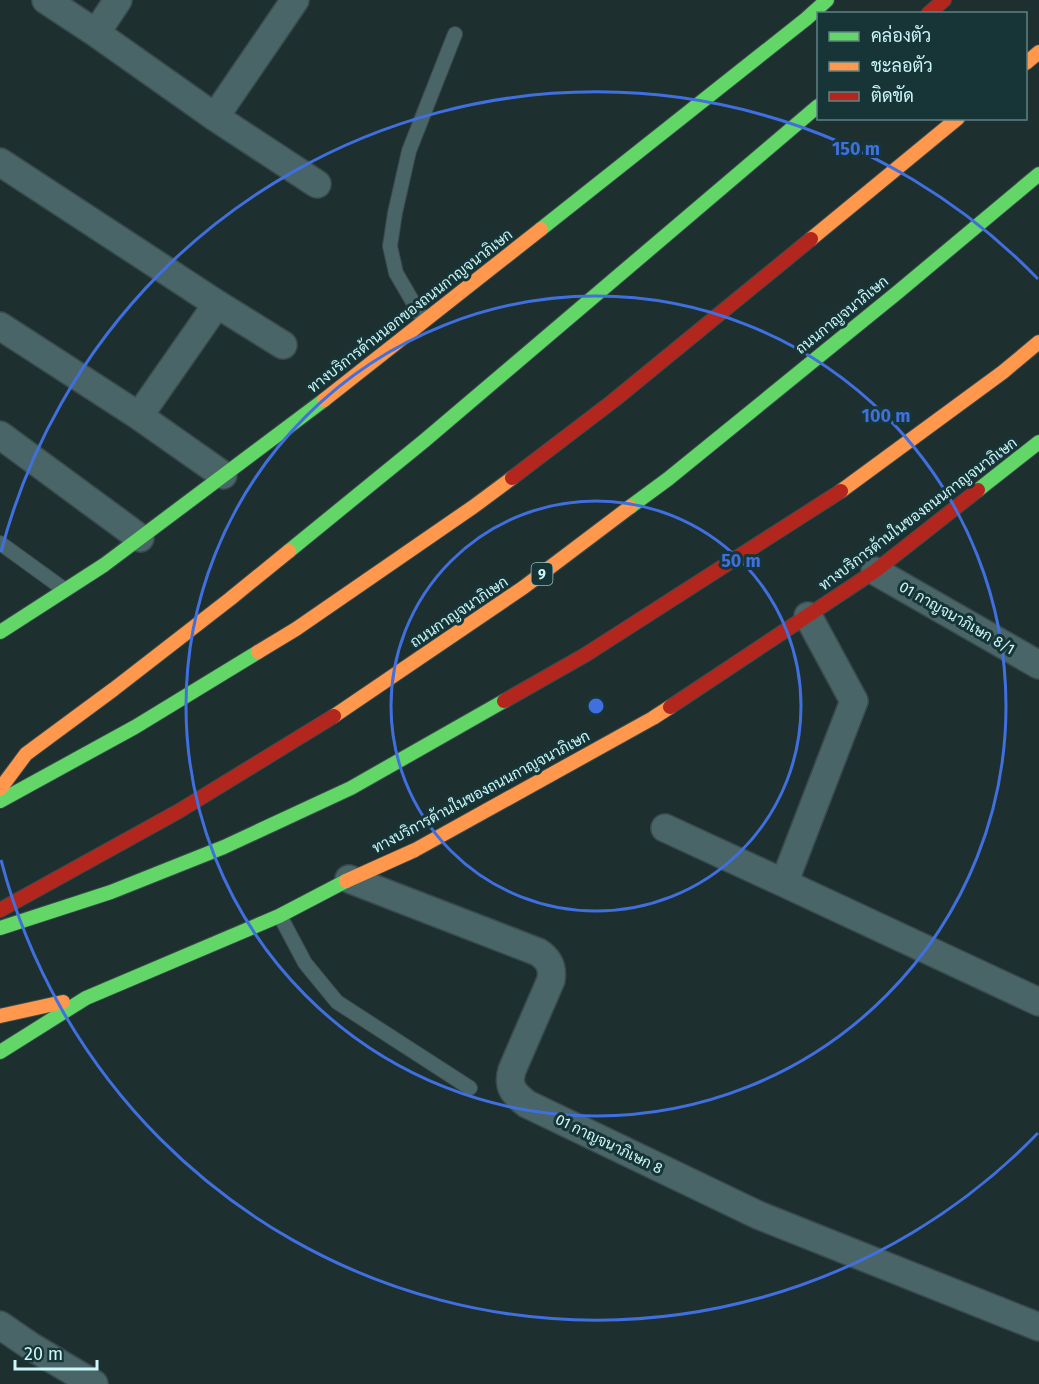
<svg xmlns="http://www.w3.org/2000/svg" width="1039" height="1384" font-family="'Fira Sans',Sarabun,sans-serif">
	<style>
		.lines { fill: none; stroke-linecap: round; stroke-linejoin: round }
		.lane-casing { stroke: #384b4c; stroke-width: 16 }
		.street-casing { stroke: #384b4c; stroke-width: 30 }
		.fast-casing { stroke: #384b4c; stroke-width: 16 }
		.slow-casing { stroke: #384b4c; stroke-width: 16 }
		.jam-casing { stroke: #384b4c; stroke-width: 16 }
		.lane { stroke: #4a6567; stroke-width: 14 }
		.street { stroke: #4a6567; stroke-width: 27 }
		.fast { stroke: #63d668; stroke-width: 14 }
		.slow { stroke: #ff974d; stroke-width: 14 }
		.jam { stroke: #b3261e; stroke-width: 14 }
		.ring { fill: none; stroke: #4070df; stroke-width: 3 }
		.labels { text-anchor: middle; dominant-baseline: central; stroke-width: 6; stroke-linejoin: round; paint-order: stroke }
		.shield { fill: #173537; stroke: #95bdc0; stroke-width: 1.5 }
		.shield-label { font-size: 14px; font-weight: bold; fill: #cbf7fa }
		.street-label { font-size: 15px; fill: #cbf7fa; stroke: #173537 }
		.centre { fill: #4070df; stroke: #173537; stroke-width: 3 }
		.ring-label { font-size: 18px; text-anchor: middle; font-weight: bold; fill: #4070df; stroke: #173537; stroke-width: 6; stroke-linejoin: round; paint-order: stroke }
	</style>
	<rect width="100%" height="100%" fill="#1e2f30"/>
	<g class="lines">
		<defs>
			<path id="lane" d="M 424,321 L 396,273 L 390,246 L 395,213 L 409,151 L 455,34
				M 0,543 L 65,590
				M 280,916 L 305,963 L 337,1002 L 470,1088"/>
			<path id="street" d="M 46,0 L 96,33 L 215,117 L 317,184
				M 96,33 L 118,0
				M 215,117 L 295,0
				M 0,162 L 217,304 L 283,345
				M 0,326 L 139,416 L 223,475
				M 139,416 L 217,304
				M 0,435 L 140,538
				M 875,571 L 1039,665
				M 808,616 L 854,701 L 784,883 L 1039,1002
				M 665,828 L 784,883
				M 349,879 L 538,952 C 549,959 553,967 551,980 L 512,1070 C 507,1087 514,1094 527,1104 L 758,1215 L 1039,1327
				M 0,1325 L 32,1347 L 94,1384"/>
			<path id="fast" d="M 541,229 L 806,19 L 827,0
				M 978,490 L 1039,442
				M 630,507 L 668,479 L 898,292 L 1039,174
				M 289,551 L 424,441 L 818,106
				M 0,632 L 104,565 L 324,400
				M 0,801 L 135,727 L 258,652
				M 0,928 L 111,892 L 224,847 L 351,788 L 504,701
				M 0,1052 L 86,998 L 279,916 L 346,881"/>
			<path id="slow" d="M 1026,63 L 1039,52
				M 811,239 L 958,118
				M 324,400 L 541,229
				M 841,491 L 1003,372 L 1039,342
				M 258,652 L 296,629 L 473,507 L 512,478
				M 334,716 L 524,587 L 630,507
				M 0,789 L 26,754 L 114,689 L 230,599 L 289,551
				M 346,881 L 415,850 L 653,718 L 670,707
				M 0,1016 L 63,1002"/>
			<path id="jam" d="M 928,14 L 944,0
				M 512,478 L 613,401 L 811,239
				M 504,701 L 585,655 L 841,491
				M 670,707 L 875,571 L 978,490
				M 0,910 L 179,811 L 334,716"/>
		</defs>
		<use href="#lane" class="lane-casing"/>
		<use href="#street" class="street-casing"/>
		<use href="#fast" class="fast-casing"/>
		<use href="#slow" class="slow-casing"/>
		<use href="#jam" class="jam-casing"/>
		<use href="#lane" class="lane"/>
		<use href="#street" class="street"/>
		<use href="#fast" class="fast"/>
		<use href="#slow" class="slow"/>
		<use href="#jam" class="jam"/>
	</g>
	<g class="ring">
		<circle cx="596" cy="706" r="205"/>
		<circle cx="596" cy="706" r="410"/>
		<path d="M1038 1133A615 615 0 0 1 1 860M1 552A615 615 0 0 1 1038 279"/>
	</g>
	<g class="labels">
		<rect class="shield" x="531.5" y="563" width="21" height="22" rx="4.5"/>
		<g class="shield-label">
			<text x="542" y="574">9</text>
		</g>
		<g class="street-label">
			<text transform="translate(410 311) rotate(-38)">ทางบริการด้านนอกของถนนกาญจนาภิเษก</text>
			<text transform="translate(842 315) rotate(-39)">ถนนกาญจนาภิเษก</text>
			<text transform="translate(918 514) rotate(-37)">ทางบริการด้านในของถนนกาญจนาภิเษก</text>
			<text transform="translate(459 612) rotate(-34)">ถนนกาญจนาภิเษก</text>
			<text transform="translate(957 618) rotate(30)">01 กาญจนาภิเษก 8/1</text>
			<text transform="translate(481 792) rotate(-28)">ทางบริการด้านในของถนนกาญจนาภิเษก</text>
			<text transform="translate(609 1144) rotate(26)">01 กาญจนาภิเษก 8</text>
		</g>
	</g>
	<circle cx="596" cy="706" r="9" class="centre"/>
	<g class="ring-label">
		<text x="856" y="155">150 m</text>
		<text x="886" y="422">100 m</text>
		<text x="741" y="567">50 m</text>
	</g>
	<rect x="817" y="12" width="210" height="108" fill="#173537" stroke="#5f8385" stroke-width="1.5"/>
	<rect x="829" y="32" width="30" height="9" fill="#63d668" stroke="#5f8385" stroke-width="1.5"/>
	<text x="871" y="42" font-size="18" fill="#cbf7fa">คล่องตัว</text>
	<rect x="829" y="62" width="30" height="9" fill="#ff974d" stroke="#5f8385" stroke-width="1.5"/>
	<text x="871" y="72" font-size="18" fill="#cbf7fa">ชะลอตัว</text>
	<rect x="829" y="92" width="30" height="9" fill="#b3261e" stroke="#5f8385" stroke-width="1.5"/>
	<text x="871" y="102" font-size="18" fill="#cbf7fa">ติดขัด</text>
	<path d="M15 1360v9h82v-9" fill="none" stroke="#cbf7fa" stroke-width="3"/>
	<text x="24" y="1360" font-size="18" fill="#cbf7fa" stroke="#173537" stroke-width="4.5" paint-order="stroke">20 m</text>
</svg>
